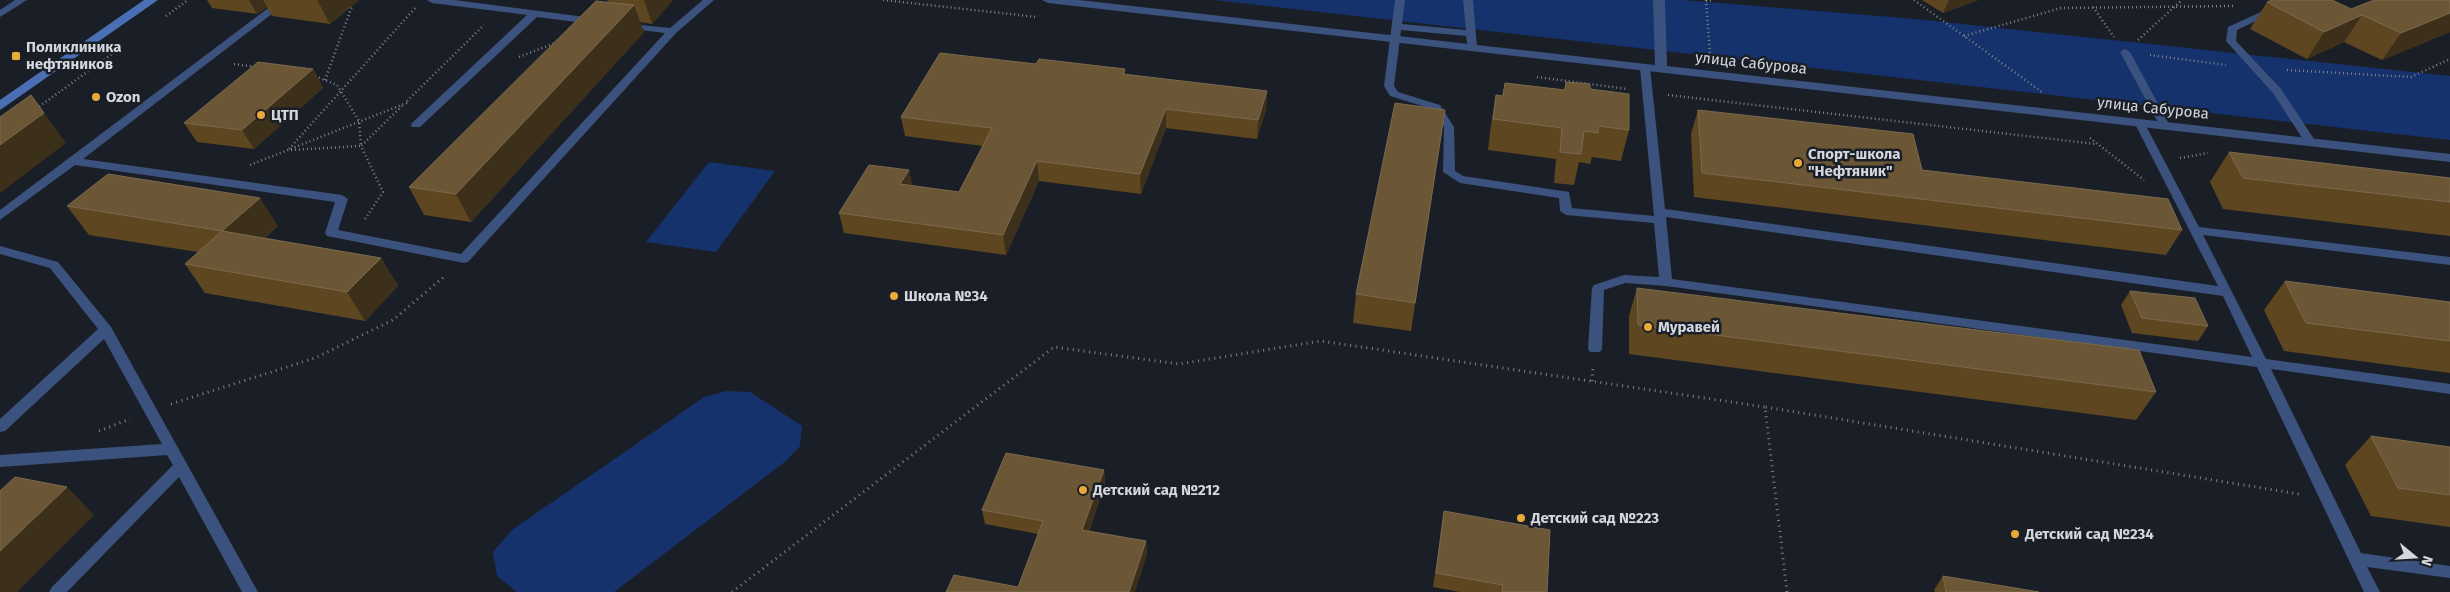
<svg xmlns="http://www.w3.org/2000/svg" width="2450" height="592" font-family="'Fira Sans',sans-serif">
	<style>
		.green { fill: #15326d }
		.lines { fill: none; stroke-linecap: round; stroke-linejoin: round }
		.path-far1 { stroke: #7d8188; stroke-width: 2.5; stroke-dasharray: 1 3; stroke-linecap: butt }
		.path { stroke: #7d8188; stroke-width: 3; stroke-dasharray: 1 4.5; stroke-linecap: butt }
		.lane { fill: #3b527e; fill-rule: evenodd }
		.street { fill: #3b527e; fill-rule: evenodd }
		.secondary { fill: #4a6fb4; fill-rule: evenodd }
		.wall { fill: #5e4720 }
		.shaded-wall { fill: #3d301a }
		.building { fill: #6b5635; stroke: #7b6a4f }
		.poi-dot { fill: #eba93a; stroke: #1a1f27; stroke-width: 2 }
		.labels { text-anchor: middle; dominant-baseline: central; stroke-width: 5; stroke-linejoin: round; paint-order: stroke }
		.poi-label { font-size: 15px; font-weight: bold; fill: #d4d7dd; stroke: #1a1f27; text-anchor: start }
		.street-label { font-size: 15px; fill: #d4d7dd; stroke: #1a1f27 }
	</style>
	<rect width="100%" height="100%" fill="#1a1f27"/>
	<path class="green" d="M 1214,0 L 1683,0 L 1915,19 L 2450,76 L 2450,140 Z
		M 709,162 L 775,171 L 716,252 L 646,242 Z
		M 727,391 L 750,392 L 802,426 L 800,446 L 786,461 L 614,592 L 517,592 L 497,576 L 493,552 L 512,530 L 704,397 Z"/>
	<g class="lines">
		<path class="path-far1" d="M 883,0 L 1037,17
			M 1706,0 L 1710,54
			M 1914,0 L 2042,92
			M 1706,1 L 1714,0
			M 2093,7 L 2114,37
			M 166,16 L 188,0
			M 1964,36 L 2061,8 L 2234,6
			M 2138,40 L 2182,0
			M 2150,55 L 2226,65
			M 519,57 L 555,43
			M 234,64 L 257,67
			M 2287,70 L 2411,77 L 2450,59
			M 1537,77 L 1627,89
			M 325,80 L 352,6 L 352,0
			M 1668,95 L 2096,144
			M 407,101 L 484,25
			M 36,109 L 112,54
			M 2090,138 L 2144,180
			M 289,149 L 416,7
			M 291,150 L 361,146 L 359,121 L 337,85 L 315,76
			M 2180,158 L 2208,153
			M 250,165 L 409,102
			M 365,219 L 383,192 L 361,146 L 402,106"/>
		<path class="path" d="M 1592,381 L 1593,367
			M 171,404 L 315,358 L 393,320 L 445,276
			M 99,431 L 130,419
			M 732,592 L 1054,347 L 1179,364 L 1321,341 L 1765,407
			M 1787,592 L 1765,407 L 2299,494"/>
		<path class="lane" d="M 15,0 L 27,0 L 0,17 L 0,10 Z
			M 279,0 L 290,0 L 83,159 L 342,195 L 348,199 L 338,230 L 461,254 L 665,33 L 625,28 L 620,25 L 621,23 L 670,28 L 703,0 L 714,0 L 676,33 L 468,262 L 464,263 L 327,236 L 325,233 L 335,202 L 75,165 L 0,220 L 0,210 Z
			M 427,0 L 454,0 L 593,18 L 598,21 L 593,24 L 537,17 L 420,127 L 412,127 L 411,125 L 412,123 L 527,15 L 432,3 Z
			M 1395,0 L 1405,0 L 1402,24 L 1466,30 L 1463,0 L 1473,0 L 1477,47 L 1476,49 L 1468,49 L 1466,36 L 1401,30 L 1394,86 L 1398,92 L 1440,105 L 1454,127 L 1455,171 L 1463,176 L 1569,192 L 1572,208 L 1654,216 L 1640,68 L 1645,65 L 1650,68 L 1665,209 L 2218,286 L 2134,122 L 2139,119 L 2144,122 L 2199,227 L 2450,257 L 2450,265 L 2203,235 L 2266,359 L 2450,384 L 2450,394 L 2271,369 L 2361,553 L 2450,566 L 2450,578 L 2367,567 L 2380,592 L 2364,592 L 2257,367 L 1666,286 L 1625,283 L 1604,290 L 1602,349 L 1600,352 L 1590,352 L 1588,349 L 1592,288 L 1594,285 L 1624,275 L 1659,277 L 1654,223 L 1566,215 L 1560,211 L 1559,198 L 1460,183 L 1443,172 L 1444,127 L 1432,109 L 1390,96 L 1384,86 ZM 1666,217 L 2223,296 L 2252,357 L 1672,279 Z
			M 2272,7 L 2277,10 L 2275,12 L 2237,30 L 2236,41 L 2281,89 L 2316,142 L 2314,144 L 2306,144 L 2273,93 L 2226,41 L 2228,27 Z
			M 2125,49 L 2130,52 L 2170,126 L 2169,128 L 2165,129 L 2160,126 L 2120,52 Z
			M 0,246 L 58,262 L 111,327 L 258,592 L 242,592 L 179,477 L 67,592 L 49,592 L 52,587 L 173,465 L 167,455 L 0,467 L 0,455 L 162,444 L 104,339 L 5,431 L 0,432 L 0,419 L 98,329 L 50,268 L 0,254 Z"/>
		<path class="street" d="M 1042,0 L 1079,0 L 1655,65 L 1653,0 L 1665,0 L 1667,66 L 2450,154 L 2450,162 L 1048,3 Z"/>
		<path class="secondary" d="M 144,0 L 158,0 L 0,110 L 0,100 Z"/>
	</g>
	<path class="wall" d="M 207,0 L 359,0 L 330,24 L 272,16 L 267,7 L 257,14 L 212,8 Z
		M 607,0 L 673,0 L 652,24 L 640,22 L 644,32 L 471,222 L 424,215 L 409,187 L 608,2 Z
		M 1922,0 L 1978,0 L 1943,13 Z
		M 2450,0 L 2450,32 L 2382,60 L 2344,42 L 2307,59 L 2250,29 L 2267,2 L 2351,9 Z
		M 1036,64 L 1125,69 L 1125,75 L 1267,91 L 1266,110 L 1257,139 L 1166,128 L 1141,194 L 1039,181 L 1006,255 L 844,233 L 839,213 L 909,170 L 912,186 L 959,192 L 983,146 L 905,136 L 901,117 Z
		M 313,69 L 323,88 L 254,149 L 197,142 L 184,123 Z
		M 1566,82 L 1590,89 L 1629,130 L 1621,161 L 1592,157 L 1590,164 L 1579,162 L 1574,185 L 1554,183 L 1556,159 L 1488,150 L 1491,125 L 1496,95 L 1502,96 L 1505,83 L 1564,90 Z
		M 1698,110 L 1922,170 L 2182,230 L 2166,255 L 1694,197 L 1691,134 Z
		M 1441,137 L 1411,331 L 1353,323 L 1356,294 Z
		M 2229,152 L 2450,178 L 2450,236 L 2223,209 L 2210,182 Z
		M 67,206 L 278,226 L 265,238 L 381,258 L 398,286 L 365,321 L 205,293 L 185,264 L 198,252 L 89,235 Z
		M 2285,281 L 2450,302 L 2450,373 L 2284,351 L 2264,310 Z
		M 1637,288 L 2156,392 L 2136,420 L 1629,354 L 1629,316 Z
		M 2130,291 L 2208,326 L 2198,341 L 2132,333 L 2121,305 Z
		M 2371,436 L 2450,447 L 2450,527 L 2371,516 L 2345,465 Z
		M 1104,470 L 1105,484 L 1089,531 L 1146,541 L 1147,555 L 1018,587 L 1038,534 L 985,524 L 982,510 Z
		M 1444,511 L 1547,592 L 1460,592 L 1433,587 Z
		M 1943,576 L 2039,592 L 1935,592 L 1934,590 Z"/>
	<path class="shaded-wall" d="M 249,0 L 263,0 L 267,7 L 257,14 Z
		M 317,0 L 359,0 L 330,24 Z
		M 644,0 L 673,0 L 652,24 Z
		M 1949,0 L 1978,0 L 1943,13 Z
		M 634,5 L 644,32 L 471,222 L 456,194 Z
		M 2450,13 L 2450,32 L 2382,60 L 2401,33 Z
		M 2362,15 L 2344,42 L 2307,59 L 2324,32 Z
		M 313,69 L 323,88 L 254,149 L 242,130 Z
		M 1267,91 L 1266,110 L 1257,139 L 1258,120 Z
		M 1166,109 L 1166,128 L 1141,194 L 1140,174 Z
		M 1445,110 L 1441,137 L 1411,331 L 1415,303 Z
		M 44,113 L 66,143 L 0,193 L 0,145 Z
		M 1037,161 L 1039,181 L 1006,255 L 1003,235 Z
		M 909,170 L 913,189 L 900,184 Z
		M 260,198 L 278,226 L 242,259 L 222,231 Z
		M 381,258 L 398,286 L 365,321 L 347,292 Z
		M 1104,470 L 1105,484 L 1084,544 L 1082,530 Z
		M 67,487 L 94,515 L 17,592 L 0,592 L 0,551 Z
		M 1146,541 L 1147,555 L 1135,592 L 1129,592 Z"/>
	<path class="building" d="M 2272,0 L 2332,0 L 2351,9 L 2374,0 L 2450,0 L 2450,13 L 2401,33 L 2362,15 L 2324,32 L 2267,2 Z
		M 596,1 L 634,5 L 456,194 L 409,187 Z
		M 940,53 L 1036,64 L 1039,59 L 1125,69 L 1123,74 L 1267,91 L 1258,120 L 1166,109 L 1140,174 L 1037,161 L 1003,235 L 839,213 L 869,165 L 909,170 L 900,184 L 959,192 L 992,128 L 901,117 Z
		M 258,62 L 313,69 L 242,130 L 184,123 Z
		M 1566,82 L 1590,84 L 1590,89 L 1629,94 L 1629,130 L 1598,126 L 1598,133 L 1584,131 L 1581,154 L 1560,152 L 1562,128 L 1493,119 L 1496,95 L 1503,96 L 1505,83 L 1565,90 Z
		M 31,95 L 44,113 L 0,145 L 0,117 Z
		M 1395,103 L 1445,110 L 1415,303 L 1356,294 Z
		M 1698,110 L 1913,134 L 1922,170 L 2168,199 L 2182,230 L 1702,173 Z
		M 2229,152 L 2450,178 L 2450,202 L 2243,178 Z
		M 108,174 L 260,198 L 222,231 L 67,206 Z
		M 222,231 L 381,258 L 347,292 L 185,264 Z
		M 2285,281 L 2450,302 L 2450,341 L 2306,323 Z
		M 1637,288 L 2139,350 L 2156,392 L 1638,325 Z
		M 2130,291 L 2195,298 L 2208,326 L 2142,318 Z
		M 2371,436 L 2450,447 L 2450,495 L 2398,488 Z
		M 1006,453 L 1104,470 L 1082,530 L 1146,541 L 1129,592 L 946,592 L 954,575 L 1018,587 L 1043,521 L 982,510 Z
		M 15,477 L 67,487 L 0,551 L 0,491 Z
		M 1444,511 L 1550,530 L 1547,592 L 1502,592 L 1503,585 L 1436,573 Z
		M 1943,576 L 2039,592 L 1946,592 Z"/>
	<g class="poi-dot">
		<rect x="11" y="51" width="10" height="10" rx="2.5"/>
		<circle cx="96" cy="97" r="5"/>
		<circle cx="261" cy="115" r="5"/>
		<circle cx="1798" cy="163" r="5"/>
		<circle cx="894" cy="296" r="5"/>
		<circle cx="1648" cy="327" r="5"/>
		<circle cx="1083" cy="490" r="5"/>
		<circle cx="1521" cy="518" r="5"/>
		<circle cx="2015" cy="534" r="5"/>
	</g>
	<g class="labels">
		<g class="poi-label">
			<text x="26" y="47">Поликлиника<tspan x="26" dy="17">нефтяников</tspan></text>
			<text x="106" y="97">Ozon</text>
			<text x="271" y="115">ЦТП</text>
			<text x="1808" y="154">Спорт-школа<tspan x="1808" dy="17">"Нефтяник"</tspan></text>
			<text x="904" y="296">Школа №34</text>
			<text x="1658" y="327">Муравей</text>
			<text x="1093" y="490">Детский сад №212</text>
			<text x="1531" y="518">Детский сад №223</text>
			<text x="2025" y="534">Детский сад №234</text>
		</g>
		<g class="street-label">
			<text transform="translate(1751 63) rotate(6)">улица Сабурова</text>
			<text transform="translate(2153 108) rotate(6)">улица Сабурова</text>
		</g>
	</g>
	<g transform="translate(2415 557) rotate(108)" stroke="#1a1f27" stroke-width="4" paint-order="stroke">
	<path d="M0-4L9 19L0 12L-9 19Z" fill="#d4d7dd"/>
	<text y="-8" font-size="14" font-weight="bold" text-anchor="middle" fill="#d4d7dd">N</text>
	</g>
</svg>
